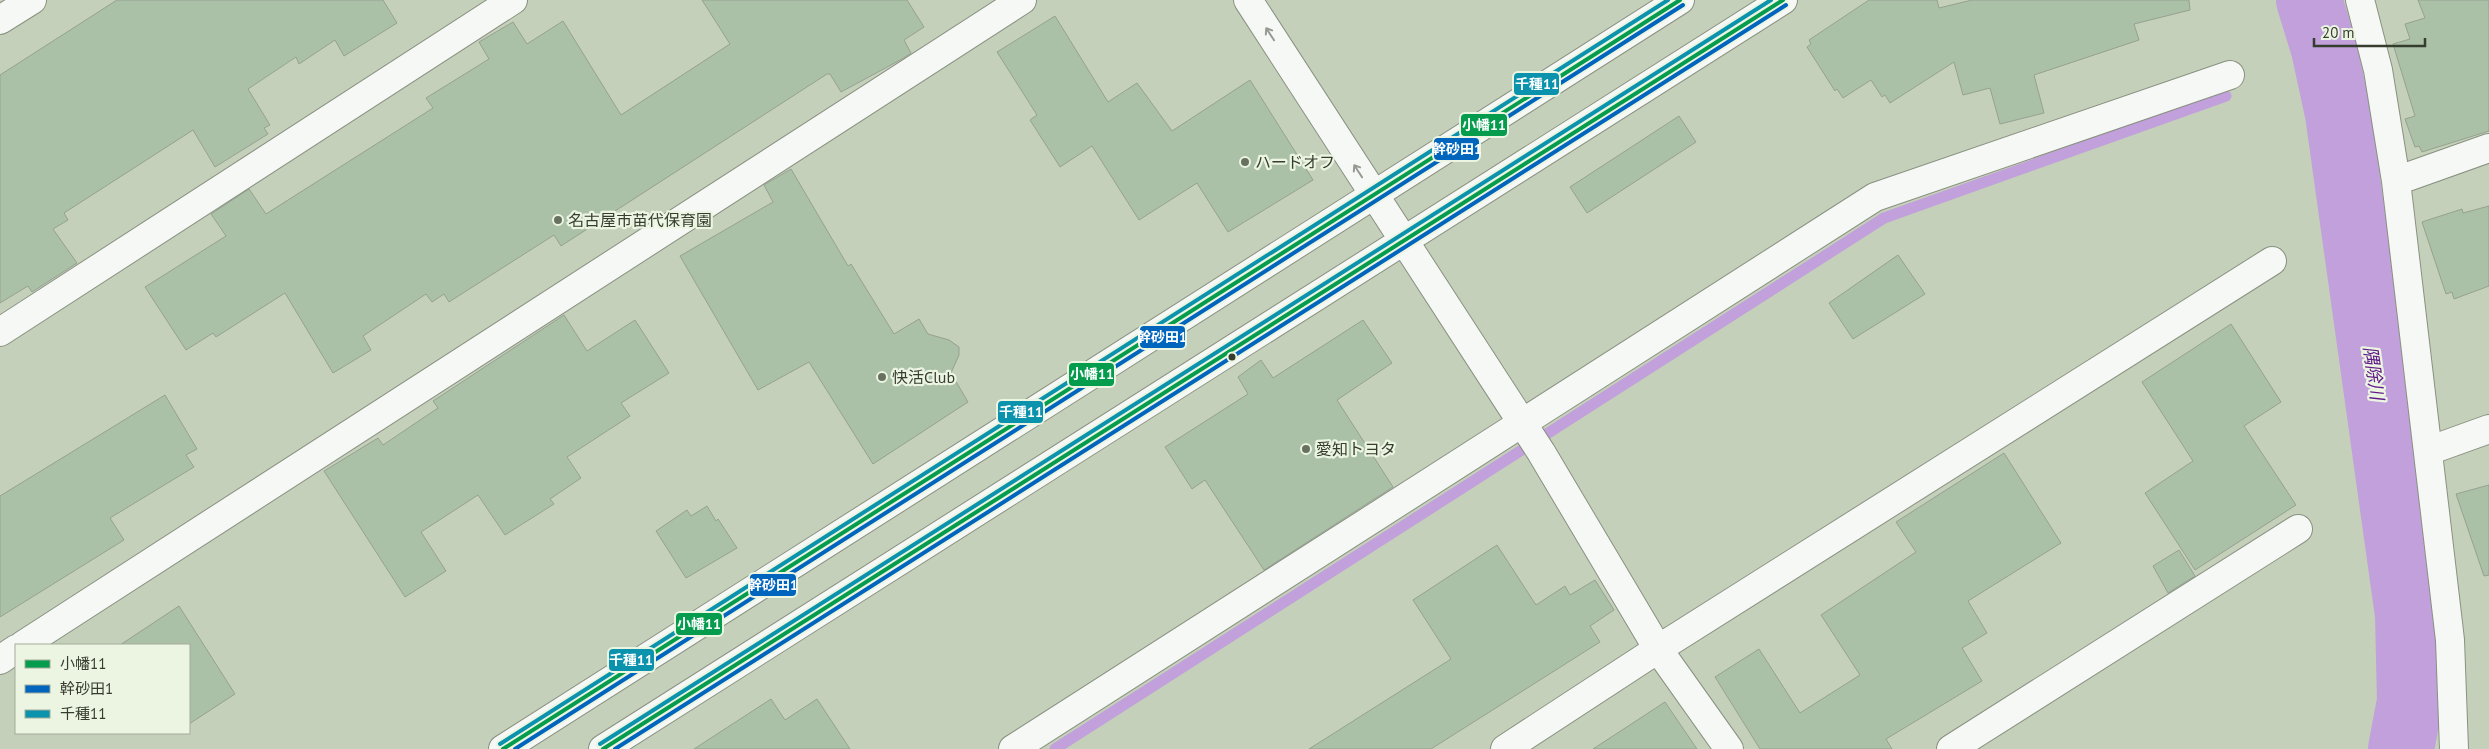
<svg xmlns="http://www.w3.org/2000/svg" width="2489" height="749" font-family="'PT Sans','Noto Sans JP',sans-serif">
	<style>
		.lines { fill: none; stroke-linecap: round; stroke-linejoin: round }
		.stream { stroke: #c1a0dc; stroke-width: 11 }
		.river { stroke: #c1a0dc; stroke-width: 66 }
		.building { fill: #aac1a8; stroke: #96a191 }
		.minor-casing { stroke: #899181; stroke-width: 30 }
		.minor { stroke: #f6f8f5; stroke-width: 28 }
		.bus-1-casing { stroke: #ecf5e2; stroke-width: 8 }
		.bus-2-casing { stroke: #ecf5e2; stroke-width: 8 }
		.bus-3-casing { stroke: #ecf5e2; stroke-width: 8 }
		.bus-1 { stroke: #059c4e; stroke-width: 4 }
		.bus-2 { stroke: #0065bd; stroke-width: 4 }
		.bus-3 { stroke: #0b93ae; stroke-width: 4 }
		.oneway { stroke: #969a92 }
		.poi-dot { fill: #68705f; stroke: #ecf5e2; stroke-width: 2 }
		.bus-dot { fill: #363d2e; stroke: #ecf5e2; stroke-width: 2 }
		.labels { text-anchor: middle; dominant-baseline: central; stroke-width: 4.5; stroke-linejoin: round; paint-order: stroke }
		.poi-label { font-size: 16px; fill: #363d2e; stroke: #ecf5e2; text-anchor: start }
		.water-label { font-size: 18px; font-style: italic; fill: #601b8a; stroke: #ecf5e2 }
		.line-badge { stroke: #ecf5e2; stroke-width: 2 }
		.badge-label { font-size: 14px; text-anchor: middle; font-weight: bold; fill: #fff }
	</style>
	<rect width="100%" height="100%" fill="#c5d0ba"/>
	<g class="lines">
		<path class="stream" d="M 1055,749 L 1884,218 L 2226,96"/>
		<path class="river" d="M 2309,0 L 2324,49 L 2338,114 L 2408,615 L 2410,701 L 2401,749"/>
	</g>
	<path class="building" d="M 117,0 L 383,0 L 397,23 L 344,56 L 335,40 L 299,64 L 296,57 L 248,89 L 270,125 L 264,128 L 268,134 L 215,167 L 193,130 L 64,213 L 68,220 L 53,229 L 77,263 L 32,292 L 28,286 L 0,303 L 0,75 Z
		M 702,0 L 907,0 L 924,27 L 904,40 L 911,53 L 902,59 L 841,92 L 830,74 L 827,74 L 561,246 L 554,235 L 449,302 L 444,294 L 432,302 L 426,294 L 363,336 L 371,350 L 333,373 L 285,293 L 216,337 L 213,333 L 186,350 L 145,287 L 226,236 L 211,214 L 249,189 L 266,214 L 433,108 L 426,98 L 489,59 L 479,42 L 513,22 L 527,44 L 563,21 L 621,115 L 730,44 Z
		M 1869,0 L 1937,0 L 1939,8 L 1972,0 L 2189,0 L 2190,10 L 2134,24 L 2139,40 L 2034,75 L 2044,113 L 2000,124 L 1990,88 L 1963,95 L 1954,62 L 1890,103 L 1885,95 L 1882,97 L 1871,80 L 1843,98 L 1837,89 L 1835,91 L 1807,47 L 1811,44 L 1809,40 Z
		M 2418,0 L 2489,0 L 2489,131 L 2422,152 L 2419,146 L 2415,147 L 2405,119 L 2415,116 L 2393,44 L 2410,39 L 2405,24 L 2425,18 Z
		M 1055,16 L 1108,102 L 1137,83 L 1172,131 L 1250,80 L 1313,180 L 1228,232 L 1197,183 L 1139,220 L 1092,146 L 1060,167 L 1030,120 L 1037,115 L 997,52 Z
		M 1679,116 L 1696,142 L 1587,213 L 1570,187 Z
		M 791,169 L 848,266 L 851,264 L 894,334 L 919,319 L 928,334 L 949,340 L 959,347 L 959,355 L 951,373 L 968,402 L 873,464 L 809,362 L 758,390 L 680,256 L 773,202 L 764,185 Z
		M 2489,206 L 2489,286 L 2454,299 L 2452,292 L 2446,294 L 2422,222 L 2462,209 L 2463,213 Z
		M 1898,255 L 1925,294 L 1853,339 L 1829,303 Z
		M 564,315 L 587,351 L 635,320 L 669,373 L 621,403 L 630,416 L 567,457 L 581,478 L 550,499 L 554,504 L 505,535 L 478,495 L 421,532 L 446,571 L 405,597 L 324,471 L 378,438 L 383,445 L 438,408 L 433,401 Z
		M 1363,320 L 1392,363 L 1337,400 L 1393,487 L 1264,570 L 1205,480 L 1192,489 L 1165,447 L 1248,394 L 1238,377 L 1261,360 L 1273,378 Z
		M 2231,324 L 2281,402 L 2244,426 L 2296,505 L 2195,570 L 2145,493 L 2193,461 L 2142,382 Z
		M 165,395 L 197,449 L 186,455 L 194,467 L 110,518 L 124,540 L 0,617 L 0,496 Z
		M 2004,453 L 2061,543 L 1968,601 L 1987,633 L 1962,648 L 1982,681 L 1886,739 L 1892,749 L 1760,749 L 1715,677 L 1759,649 L 1800,713 L 1860,675 L 1821,615 L 1916,552 L 1896,522 Z
		M 2489,485 L 2489,575 L 2484,576 L 2456,494 Z
		M 707,506 L 716,521 L 718,519 L 737,548 L 686,578 L 656,531 L 687,510 L 691,516 Z
		M 1497,545 L 1536,605 L 1565,586 L 1570,595 L 1595,580 L 1614,610 L 1590,626 L 1600,642 L 1431,749 L 1309,749 L 1451,659 L 1413,600 Z
		M 2179,550 L 2195,576 L 2168,593 L 2153,566 Z
		M 179,606 L 235,694 L 189,724 L 189,645 L 120,645 Z
		M 771,699 L 785,720 L 817,699 L 850,749 L 694,749 Z
		M 1665,702 L 1697,749 L 1593,749 Z"/>
	<g class="lines">
		<defs>
			<path id="minor" d="M 1248,0 L 1541,452 L 1658,649 L 1729,749
				M 2360,0 L 2378,70 L 2396,181 L 2450,640 L 2454,749
				M 0,20 L 32,0
				M 2396,181 L 2489,148
				M 0,332 L 513,0
				M 2428,451 L 2489,429
				M 23,645 L 1022,0
				M 0,660 L 16,649
				M 503,749 L 1680,0
				M 603,749 L 1783,0
				M 1013,749 L 1875,197 L 2230,75
				M 1505,749 L 1658,649 L 2272,261
				M 1951,749 L 2298,529"/>
		</defs>
		<use href="#minor" class="minor-casing"/>
		<use href="#minor" class="minor"/>
		<defs>
			<path id="bus-1" d="M 503,749 L 1680,0
				M 603,749 L 1783,0"/>
			<path id="bus-2" d="M 515,749 L 1683,5
				M 615,749 L 1786,5"/>
			<path id="bus-3" d="M 500,744 L 1668,0
				M 600,744 L 1771,0"/>
		</defs>
		<use href="#bus-1" class="bus-1-casing"/>
		<use href="#bus-2" class="bus-2-casing"/>
		<use href="#bus-3" class="bus-3-casing"/>
		<use href="#bus-1" class="bus-1"/>
		<use href="#bus-2" class="bus-2"/>
		<use href="#bus-3" class="bus-3"/>
	</g>
	<defs><path id="oneway-shaft" d="M-6 0H5M1.5-3L5.5 0L1.5 3" fill="none" stroke-width="1.6" stroke-linecap="round" stroke-linejoin="round" transform="scale(1.25)"/></defs>
	<g class="oneway">
		<use href="#oneway-shaft" transform="translate(1270 34) rotate(-123)"/>
		<use href="#oneway-shaft" transform="translate(1358 171) rotate(-123)"/>
	</g>
	<g class="poi-dot">
		<circle cx="1245" cy="162" r="5"/>
		<circle cx="558" cy="220" r="5"/>
		<circle cx="882" cy="377" r="5"/>
		<circle cx="1306" cy="449" r="5"/>
	</g>
	<circle class="bus-dot" cx="1232" cy="357" r="4.5"/>
	<g class="labels">
		<g class="poi-label">
			<text x="1255" y="162">ハードオフ</text>
			<text x="568" y="220">名古屋市苗代保育園</text>
			<text x="892" y="377">快活Club</text>
			<text x="1316" y="449">愛知トヨタ</text>
		</g>
		<g class="water-label">
			<text transform="translate(2374 373) rotate(82)">隅除川</text>
		</g>
	</g>
	<g class="line-badge">
		<rect x="1513" y="72" width="47" height="24" rx="5" fill="#0b93ae"/>
		<rect x="1460" y="113" width="48" height="24" rx="5" fill="#059c4e"/>
		<rect x="1433" y="137" width="47" height="24" rx="5" fill="#0065bd"/>
		<rect x="1139" y="325" width="47" height="24" rx="5" fill="#0065bd"/>
		<rect x="1068" y="362" width="47" height="25" rx="5" fill="#059c4e"/>
		<rect x="997" y="400" width="47" height="24" rx="5" fill="#0b93ae"/>
		<rect x="749" y="573" width="48" height="24" rx="5" fill="#0065bd"/>
		<rect x="675" y="612" width="48" height="24" rx="5" fill="#059c4e"/>
		<rect x="608" y="648" width="47" height="24" rx="5" fill="#0b93ae"/>
	</g>
	<g class="badge-label">
		<text x="1537" y="89">千種11</text>
		<text x="1484" y="130">小幡11</text>
		<text x="1457" y="154">幹砂田1</text>
		<text x="1162" y="342">幹砂田1</text>
		<text x="1092" y="379">小幡11</text>
		<text x="1021" y="417">千種11</text>
		<text x="773" y="590">幹砂田1</text>
		<text x="699" y="629">小幡11</text>
		<text x="631" y="665">千種11</text>
	</g>
	<rect x="15" y="644" width="175" height="90" fill="#ecf5e2" stroke="#a3ab9a"/>
	<rect x="25" y="660" width="25" height="8" fill="#059c4e" stroke="#a3ab9a"/>
	<text x="60" y="669" font-size="15" fill="#363d2e">小幡11</text>
	<rect x="25" y="685" width="25" height="8" fill="#0065bd" stroke="#a3ab9a"/>
	<text x="60" y="694" font-size="15" fill="#363d2e">幹砂田1</text>
	<rect x="25" y="710" width="25" height="8" fill="#0b93ae" stroke="#a3ab9a"/>
	<text x="60" y="719" font-size="15" fill="#363d2e">千種11</text>
	<path d="M2314 38v8h111v-8" fill="none" stroke="#363d2e" stroke-width="2.5"/>
	<text x="2322" y="38" font-size="15" fill="#363d2e" stroke="#ecf5e2" stroke-width="4" paint-order="stroke">20 m</text>
</svg>
